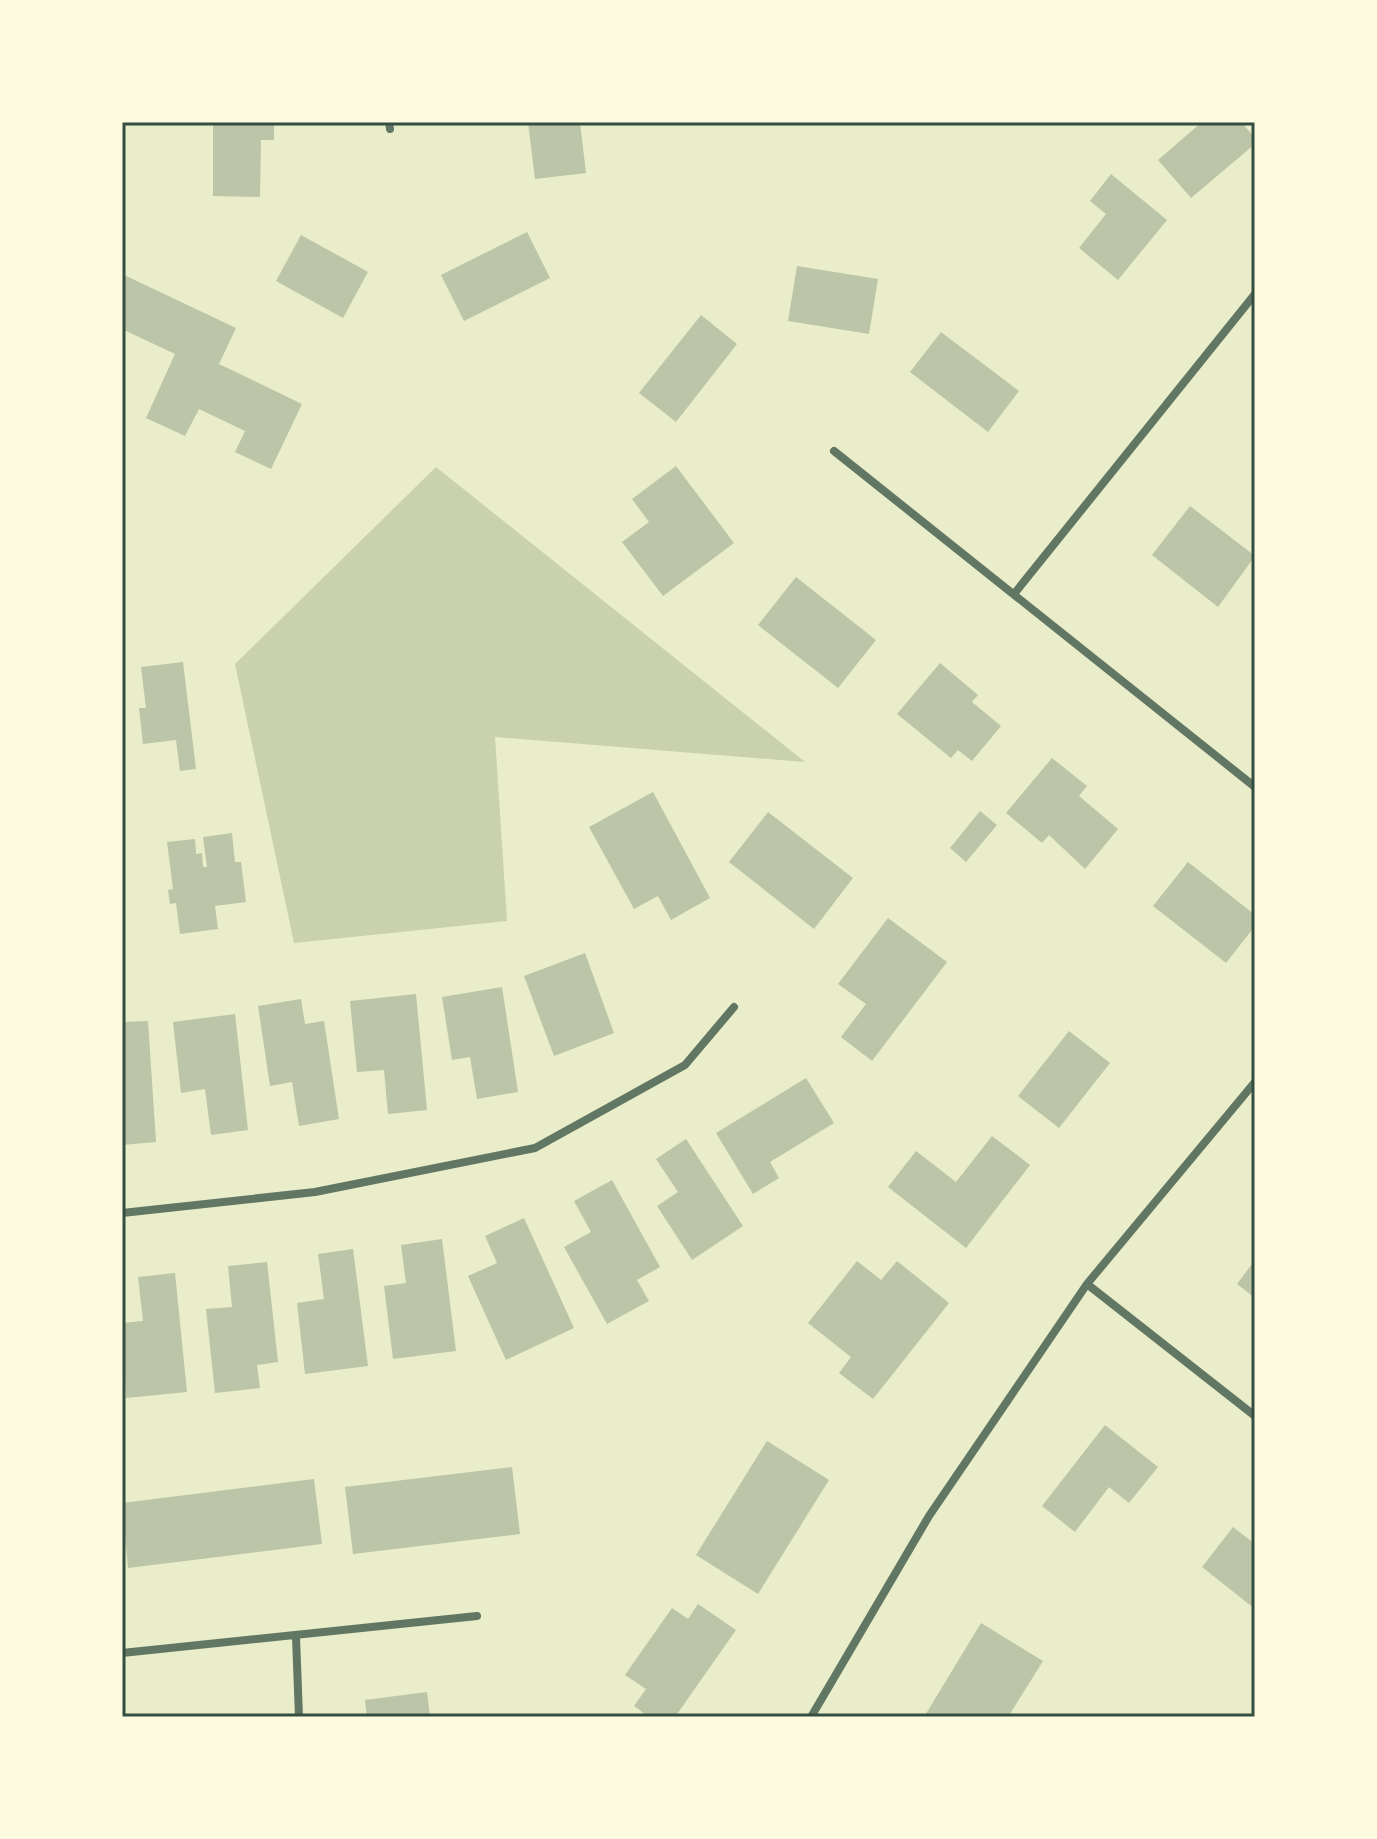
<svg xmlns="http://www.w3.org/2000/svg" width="1377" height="1839" font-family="Overpass,sans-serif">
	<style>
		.green { fill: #cad2ad }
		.building { fill: #bcc5a7 }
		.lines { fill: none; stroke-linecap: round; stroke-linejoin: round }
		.minor { stroke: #617663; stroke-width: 8 }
		.neatline { fill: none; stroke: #344e41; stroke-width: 3 }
	</style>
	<rect width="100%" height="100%" fill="#e9edc9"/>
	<path class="green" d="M 436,467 L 805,762 L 495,737 L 507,921 L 294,943 L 235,664 Z"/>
	<path class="building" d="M 213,122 L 274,122 L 274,140 L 261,140 L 260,197 L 213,196 Z
		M 528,122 L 580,122 L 586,173 L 535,179 Z
		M 1202,122 L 1241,122 L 1255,138 L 1255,144 L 1191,198 L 1158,160 Z
		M 1111,174 L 1167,220 L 1118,280 L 1079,248 L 1106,214 L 1090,201 Z
		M 527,232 L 550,278 L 464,321 L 441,275 Z
		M 301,235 L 368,272 L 343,318 L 276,281 Z
		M 797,266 L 878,279 L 869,334 L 788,321 Z
		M 122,274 L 236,328 L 219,364 L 302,404 L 271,469 L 235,452 L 245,431 L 199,409 L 185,436 L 146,418 L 175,354 L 122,329 Z
		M 701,315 L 737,344 L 676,422 L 639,393 Z
		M 941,332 L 1019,391 L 988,432 L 910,372 Z
		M 676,466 L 734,543 L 663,596 L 622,542 L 649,522 L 632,499 Z
		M 1190,506 L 1255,556 L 1218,607 L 1152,555 Z
		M 796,577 L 876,640 L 838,688 L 758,625 Z
		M 183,662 L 196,769 L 180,771 L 176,740 L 143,744 L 139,708 L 146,708 L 141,667 Z
		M 940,663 L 978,695 L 972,702 L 1001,726 L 972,761 L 958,750 L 951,758 L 897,714 Z
		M 1052,758 L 1087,786 L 1079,796 L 1118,829 L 1085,869 L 1049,835 L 1042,843 L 1006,813 Z
		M 653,792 L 710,898 L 671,920 L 658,896 L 634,909 L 589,827 Z
		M 980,811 L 997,825 L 966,862 L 950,848 Z
		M 768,812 L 853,878 L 814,929 L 729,862 Z
		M 232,833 L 235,862 L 241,862 L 246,902 L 215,906 L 218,929 L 180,934 L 176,903 L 170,904 L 168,890 L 173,889 L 167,842 L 195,839 L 196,854 L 202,853 L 203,867 L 207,867 L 203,837 Z
		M 1188,862 L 1255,915 L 1255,926 L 1226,963 L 1153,906 Z
		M 888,918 L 947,962 L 872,1061 L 841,1037 L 866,1004 L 838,984 Z
		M 585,953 L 614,1033 L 554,1056 L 524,976 Z
		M 502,987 L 518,1092 L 477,1099 L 470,1057 L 452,1060 L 442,997 Z
		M 416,994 L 427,1110 L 388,1114 L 384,1070 L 357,1072 L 350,1001 Z
		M 301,999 L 305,1024 L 324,1021 L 339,1119 L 299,1126 L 292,1082 L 270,1086 L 258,1006 Z
		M 235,1014 L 248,1130 L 211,1135 L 205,1089 L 181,1093 L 173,1022 Z
		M 148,1021 L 156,1142 L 122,1145 L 122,1022 Z
		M 1069,1031 L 1110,1063 L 1059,1128 L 1018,1096 Z
		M 806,1078 L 834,1123 L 770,1162 L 779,1178 L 753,1194 L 716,1133 Z
		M 992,1136 L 1030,1165 L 966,1248 L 888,1187 L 916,1151 L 956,1182 Z
		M 686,1139 L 743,1226 L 692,1260 L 657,1206 L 678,1192 L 656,1159 Z
		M 612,1180 L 660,1267 L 637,1280 L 649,1301 L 607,1324 L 564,1247 L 591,1232 L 574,1201 Z
		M 524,1218 L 574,1328 L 506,1360 L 468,1276 L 497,1263 L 485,1236 Z
		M 442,1239 L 456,1351 L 393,1359 L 384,1286 L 406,1283 L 401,1245 Z
		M 353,1249 L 368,1366 L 305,1374 L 297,1303 L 324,1299 L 318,1254 Z
		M 1255,1260 L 1255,1298 L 1237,1284 Z
		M 857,1261 L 881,1280 L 897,1261 L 949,1303 L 873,1399 L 839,1373 L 851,1357 L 808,1323 Z
		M 267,1262 L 278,1362 L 257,1365 L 260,1388 L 215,1393 L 206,1309 L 232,1307 L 228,1266 Z
		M 175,1273 L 187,1392 L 126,1398 L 122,1323 L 143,1321 L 138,1277 Z
		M 1105,1425 L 1158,1467 L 1129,1503 L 1109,1487 L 1075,1532 L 1042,1506 Z
		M 767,1441 L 829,1480 L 758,1594 L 696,1555 Z
		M 512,1467 L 520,1534 L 353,1554 L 345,1487 Z
		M 314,1479 L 322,1544 L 128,1568 L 122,1503 Z
		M 1233,1527 L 1255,1544 L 1255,1609 L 1202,1567 Z
		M 698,1604 L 736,1630 L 675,1717 L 649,1717 L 634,1706 L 646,1689 L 625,1675 L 672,1608 L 688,1619 Z
		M 981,1623 L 1043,1661 L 1008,1717 L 924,1717 Z
		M 427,1692 L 430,1717 L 367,1717 L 365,1700 Z"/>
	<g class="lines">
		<path class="minor" d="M 389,122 L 390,129
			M 834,451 L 1255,787
			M 1014,594 L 1255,294
			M 122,1213 L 315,1192 L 535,1148 L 685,1065 L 734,1007
			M 1087,1284 L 1255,1416
			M 296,1637 L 299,1717
			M 122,1653 L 477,1616
			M 811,1717 L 929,1516 L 1087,1284 L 1255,1082"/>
	</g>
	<rect width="1377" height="1839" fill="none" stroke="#fefae0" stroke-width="248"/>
	<rect x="124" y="124" width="1129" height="1591" class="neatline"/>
</svg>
